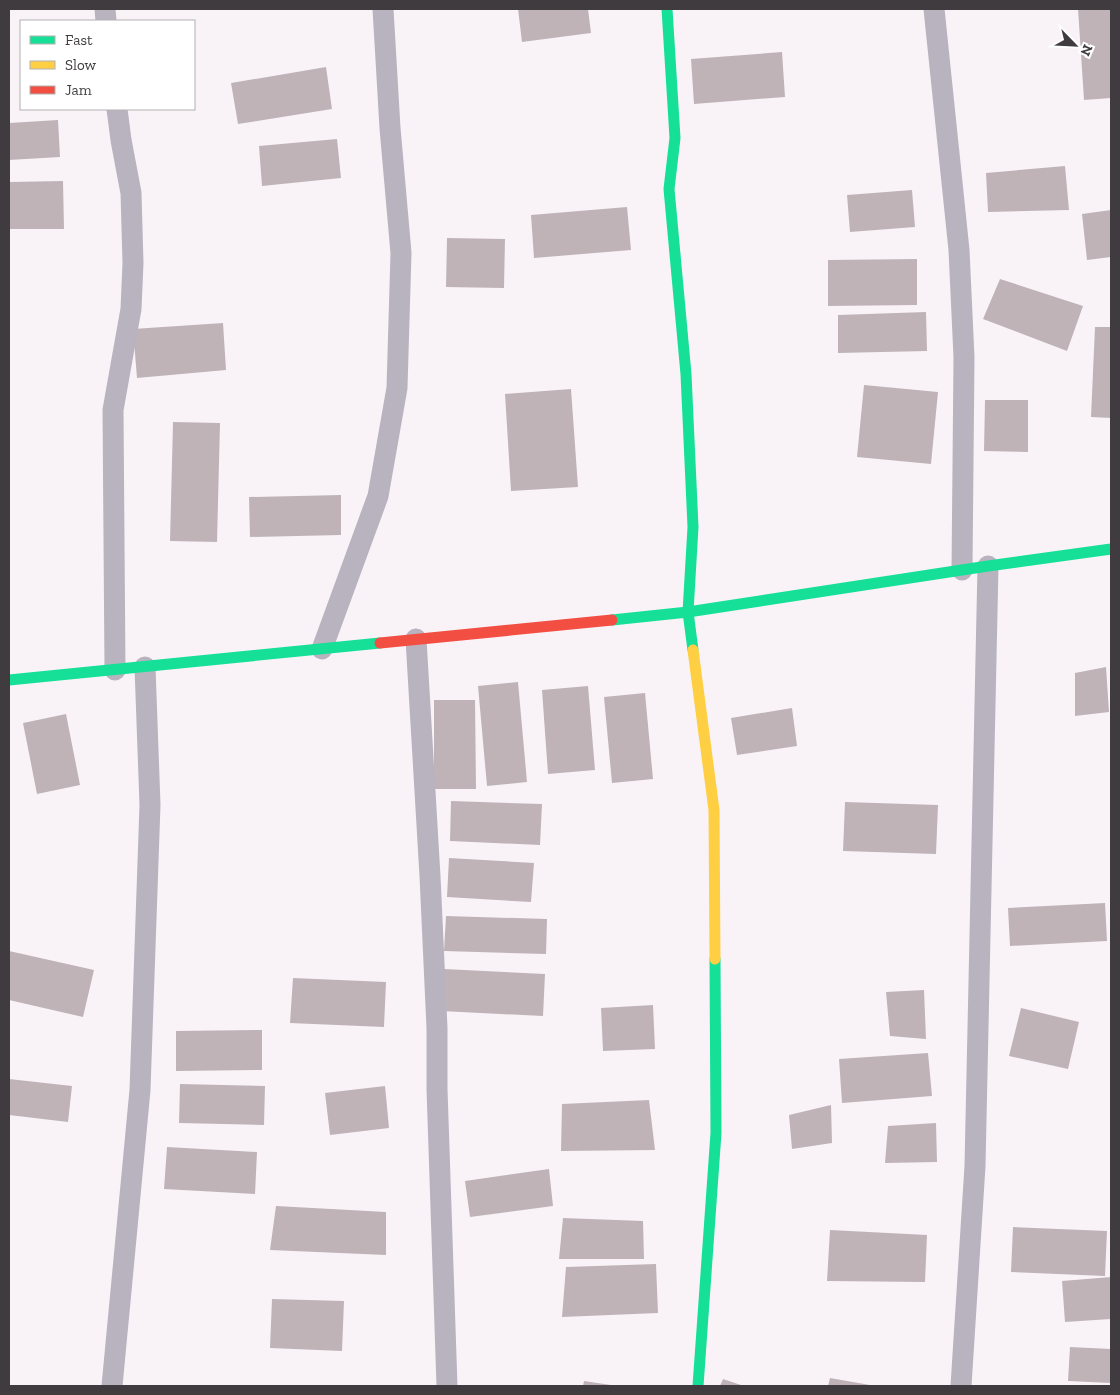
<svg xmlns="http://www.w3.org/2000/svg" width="1120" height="1395" font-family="'Zilla Slab',serif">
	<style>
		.building { fill: #bfb3b8 }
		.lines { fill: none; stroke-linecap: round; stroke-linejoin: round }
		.street { stroke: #b8b3bf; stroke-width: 21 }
		.fast { stroke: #16e098; stroke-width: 11 }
		.slow { stroke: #ffcf43; stroke-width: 11 }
		.jam { stroke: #f24e42; stroke-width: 11 }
	</style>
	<rect width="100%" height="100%" fill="#f9f3f8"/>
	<path class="building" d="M 518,9 L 588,9 L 591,33 L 522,42 Z
		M 1078,9 L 1111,9 L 1111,98 L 1084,100 Z
		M 782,52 L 785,97 L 694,104 L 691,59 Z
		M 326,67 L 332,109 L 238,124 L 231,83 Z
		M 58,120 L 60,157 L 9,160 L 9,123 Z
		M 337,139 L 341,178 L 262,186 L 259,146 Z
		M 1065,166 L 1069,210 L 988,212 L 986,173 Z
		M 63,181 L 64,229 L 9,229 L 9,182 Z
		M 912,190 L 915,227 L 850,232 L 847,195 Z
		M 627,207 L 631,250 L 534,258 L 531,215 Z
		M 1111,210 L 1111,257 L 1087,260 L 1082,214 Z
		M 447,238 L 505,239 L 504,288 L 446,287 Z
		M 917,259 L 917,305 L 828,306 L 828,260 Z
		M 1000,279 L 1083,306 L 1067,351 L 983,319 Z
		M 926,312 L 927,351 L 838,353 L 838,315 Z
		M 223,323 L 226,370 L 137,378 L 133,329 Z
		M 1095,327 L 1111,327 L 1111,418 L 1091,417 Z
		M 864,385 L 938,392 L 931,464 L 857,457 Z
		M 571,389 L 578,487 L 511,491 L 505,394 Z
		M 985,400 L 1028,400 L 1028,452 L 984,451 Z
		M 173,422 L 220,423 L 217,542 L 170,541 Z
		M 341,495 L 341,535 L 250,537 L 249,497 Z
		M 1106,667 L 1109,712 L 1075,716 L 1075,673 Z
		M 518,682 L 527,782 L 487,786 L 478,686 Z
		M 588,686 L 595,770 L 548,774 L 542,690 Z
		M 645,693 L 653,779 L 612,783 L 604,697 Z
		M 434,700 L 475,700 L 476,789 L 434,789 Z
		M 792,708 L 797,746 L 737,755 L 731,718 Z
		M 66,714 L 80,785 L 37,794 L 23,723 Z
		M 451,801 L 542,804 L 540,845 L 450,841 Z
		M 845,802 L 938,805 L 936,854 L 843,851 Z
		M 449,858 L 534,863 L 531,902 L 447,897 Z
		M 1105,903 L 1107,941 L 1010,946 L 1008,908 Z
		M 446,916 L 547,919 L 546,954 L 444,951 Z
		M 9,951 L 94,970 L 83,1017 L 9,1000 Z
		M 444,969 L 545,974 L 543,1016 L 441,1011 Z
		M 293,978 L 386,982 L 384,1027 L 290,1023 Z
		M 924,990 L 926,1039 L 890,1036 L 886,992 Z
		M 653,1005 L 655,1049 L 603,1051 L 601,1008 Z
		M 1021,1008 L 1079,1022 L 1068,1069 L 1009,1056 Z
		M 262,1030 L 262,1070 L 176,1071 L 176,1031 Z
		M 928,1053 L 932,1096 L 842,1103 L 839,1059 Z
		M 9,1079 L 72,1086 L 68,1122 L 9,1115 Z
		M 180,1084 L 265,1086 L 264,1125 L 179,1123 Z
		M 385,1086 L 389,1128 L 330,1135 L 325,1093 Z
		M 649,1100 L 655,1150 L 561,1151 L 562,1104 Z
		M 831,1105 L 832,1143 L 792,1149 L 789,1115 Z
		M 936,1123 L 937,1162 L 885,1163 L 888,1126 Z
		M 167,1147 L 257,1152 L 255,1194 L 164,1189 Z
		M 549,1169 L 553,1206 L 470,1217 L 465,1181 Z
		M 276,1206 L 386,1212 L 386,1255 L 270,1250 Z
		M 563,1218 L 643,1221 L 644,1259 L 559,1259 Z
		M 1013,1227 L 1107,1231 L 1105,1276 L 1011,1272 Z
		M 830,1230 L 927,1235 L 925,1282 L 827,1281 Z
		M 656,1264 L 658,1313 L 562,1317 L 566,1267 Z
		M 1111,1277 L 1111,1319 L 1065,1322 L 1062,1281 Z
		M 272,1299 L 344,1301 L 342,1351 L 270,1348 Z
		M 1070,1347 L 1111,1349 L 1111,1383 L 1068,1381 Z
		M 830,1378 L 870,1385 L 870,1386 L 828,1386 Z
		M 723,1379 L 744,1386 L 720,1386 Z
		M 584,1381 L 611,1385 L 611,1386 L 583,1386 Z"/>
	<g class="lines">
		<path class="street" d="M 105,9 L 106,21
			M 934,9 L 959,250 L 964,357 L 962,570
			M 416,639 L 430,876 L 437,1028 L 437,1089 L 447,1386
			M 322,649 L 378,496 L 397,388 L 401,253 L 390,128 L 383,9
			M 115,670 L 113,410 L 131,309 L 133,263 L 131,193 L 121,140 L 117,109
			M 112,1386 L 140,1090 L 150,805 L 145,667
			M 961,1386 L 975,1166 L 988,566"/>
		<path class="fast" d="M 667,9 L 675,138 L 669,189 L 686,374 L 693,527 L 688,612 L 693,650
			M 612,620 L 688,612 L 988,566 L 1111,549
			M 9,680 L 380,643
			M 698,1386 L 716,1133 L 715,959"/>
		<path class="slow" d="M 693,650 L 714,810 L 715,959"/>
		<path class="jam" d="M 380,643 L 612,620"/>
	</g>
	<rect width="1120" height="1395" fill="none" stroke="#3f3b3f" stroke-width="20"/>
	<rect x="20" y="20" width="175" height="90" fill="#ffffff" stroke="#b2b1b2"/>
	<rect x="30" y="36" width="25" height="8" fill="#16e098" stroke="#b2b1b2"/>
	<text x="65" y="45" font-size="15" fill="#3f3b3f">Fast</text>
	<rect x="30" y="61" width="25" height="8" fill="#ffcf43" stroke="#b2b1b2"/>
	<text x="65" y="70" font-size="15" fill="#3f3b3f">Slow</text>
	<rect x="30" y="86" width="25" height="8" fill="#f24e42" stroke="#b2b1b2"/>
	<text x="65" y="95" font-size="15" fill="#3f3b3f">Jam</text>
	<g transform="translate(1075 45) rotate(114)" stroke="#ffffff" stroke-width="4" paint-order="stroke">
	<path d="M0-4L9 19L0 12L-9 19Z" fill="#3f3b3f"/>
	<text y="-8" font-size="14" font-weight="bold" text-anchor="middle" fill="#3f3b3f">N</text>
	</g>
</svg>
